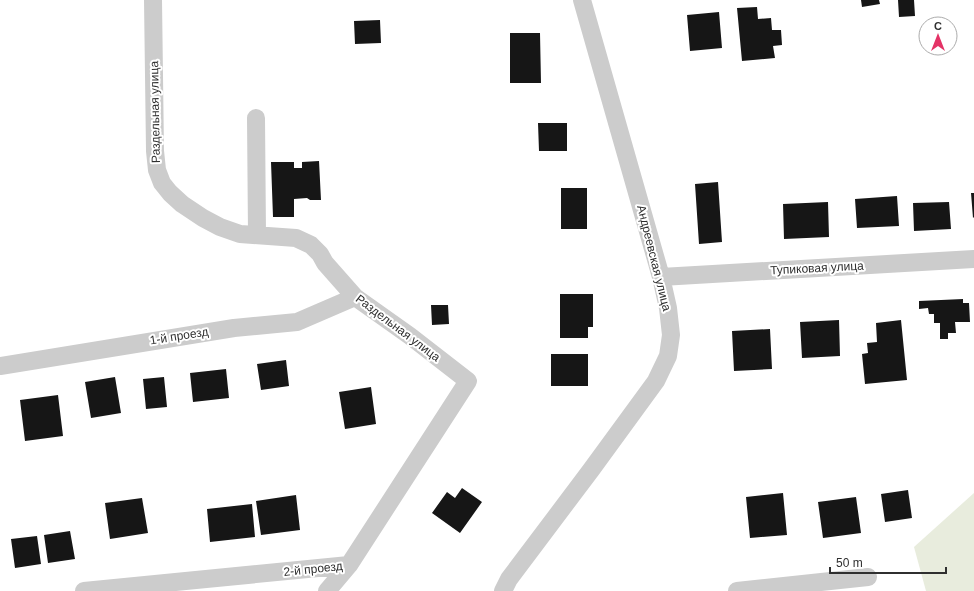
<svg xmlns="http://www.w3.org/2000/svg" width="974" height="591" font-family="Arial,sans-serif">
	<style>
		.green { fill: #e8ecdd }
		.building { fill: #161616 }
		.lines { fill: none; stroke-linecap: round; stroke-linejoin: round }
		.minor { stroke: #ccc; stroke-width: 18 }
		.labels { text-anchor: middle; dominant-baseline: central; stroke-width: 4; stroke-linejoin: round; paint-order: stroke }
		.street-label { font-size: 12px; fill: #2f2f2f; stroke: #fff }
	</style>
	<rect width="100%" height="100%" fill="#fff"/>
	<path class="green" d="M 974,493 L 974,591 L 926,591 L 914,547 Z"/>
	<path class="building" d="M 861,0 L 879,0 L 880,4 L 862,7 Z
		M 898,0 L 914,0 L 915,16 L 899,17 Z
		M 757,7 L 758,19 L 771,18 L 772,30 L 781,30 L 782,45 L 773,46 L 775,58 L 742,61 L 737,8 Z
		M 719,12 L 722,48 L 690,51 L 687,15 Z
		M 380,20 L 381,43 L 355,44 L 354,21 Z
		M 510,33 L 540,33 L 541,83 L 510,83 Z
		M 538,123 L 567,123 L 567,151 L 539,151 Z
		M 319,161 L 321,200 L 310,200 L 307,198 L 294,199 L 294,217 L 273,217 L 271,162 L 294,162 L 294,168 L 302,168 L 302,162 Z
		M 718,182 L 722,242 L 699,244 L 695,184 Z
		M 561,188 L 587,188 L 587,229 L 561,229 Z
		M 971,193 L 974,193 L 974,217 L 973,218 Z
		M 897,196 L 899,226 L 857,228 L 855,199 Z
		M 828,202 L 829,237 L 784,239 L 783,204 Z
		M 949,202 L 951,229 L 914,231 L 913,203 Z
		M 560,294 L 593,294 L 593,327 L 588,327 L 588,338 L 560,338 Z
		M 963,299 L 963,303 L 969,303 L 970,322 L 955,322 L 956,333 L 948,333 L 948,339 L 940,339 L 940,323 L 934,323 L 934,314 L 929,314 L 928,308 L 919,309 L 919,301 Z
		M 431,305 L 448,305 L 449,324 L 432,325 Z
		M 839,320 L 840,356 L 802,358 L 800,322 Z
		M 901,320 L 907,380 L 865,384 L 862,354 L 868,353 L 867,343 L 877,342 L 876,323 Z
		M 770,329 L 772,369 L 734,371 L 732,331 Z
		M 551,354 L 588,354 L 588,386 L 551,386 Z
		M 286,360 L 289,386 L 261,390 L 257,364 Z
		M 226,369 L 229,398 L 193,402 L 190,373 Z
		M 115,377 L 121,413 L 91,418 L 85,382 Z
		M 164,377 L 167,407 L 146,409 L 143,379 Z
		M 371,387 L 376,424 L 345,429 L 339,392 Z
		M 58,395 L 63,436 L 25,441 L 20,400 Z
		M 462,488 L 482,502 L 460,533 L 432,513 L 447,492 L 455,498 Z
		M 908,490 L 912,518 L 885,522 L 881,494 Z
		M 783,493 L 787,535 L 750,538 L 746,497 Z
		M 296,495 L 300,530 L 261,535 L 256,501 Z
		M 856,497 L 861,533 L 823,538 L 818,502 Z
		M 142,498 L 148,533 L 110,539 L 105,503 Z
		M 252,504 L 255,537 L 210,542 L 207,509 Z
		M 70,531 L 75,559 L 48,563 L 44,535 Z
		M 37,536 L 41,564 L 15,568 L 11,539 Z"/>
	<g class="lines">
		<path class="minor" d="M 256,118 L 257,235
			M 661,277 L 974,259
			M 0,366 L 234,328 L 297,322 L 355,297
			M 84,591 L 349,565 L 468,381 L 410,336 L 355,297 L 325,263 L 320,254 L 311,245 L 296,238 L 240,234 L 220,227 L 203,218 L 182,204 L 170,193 L 162,183 L 157,170 L 155,151 L 153,0
			M 327,591 L 349,565
			M 503,591 L 509,579 L 591,470 L 656,381 L 668,356 L 671,335 L 668,308 L 661,277 L 582,0
			M 737,591 L 868,577"/>
	</g>
	<g class="labels">
		<g class="street-label">
			<text transform="translate(155 112) rotate(-91)">Раздельная улица</text>
			<text transform="translate(654 258) rotate(76)">Андреевская улица</text>
			<text transform="translate(817 268) rotate(-3)">Тупиковая улица</text>
			<text transform="translate(398 328) rotate(37)">Раздельная улица</text>
			<text transform="translate(179 336) rotate(-9)">1-й проезд</text>
			<text transform="translate(313 569) rotate(-6)">2-й проезд</text>
		</g>
	</g>
	<g transform="translate(938 36)"><circle r="19" fill="#ffffff" stroke="#acacac"/>
	<path d="M0-3L7 15L0 10L-7 15Z" fill="#e43366"/>
	<text y="-6" font-size="11" font-weight="bold" text-anchor="middle" fill="#2f2f2f">С</text>
	</g>
	<path d="M830 567v6h116v-6" fill="none" stroke="#2f2f2f" stroke-width="2"/>
	<text x="836" y="567" font-size="12" fill="#2f2f2f" stroke="#ffffff" stroke-width="3" paint-order="stroke">50 m</text>
</svg>
